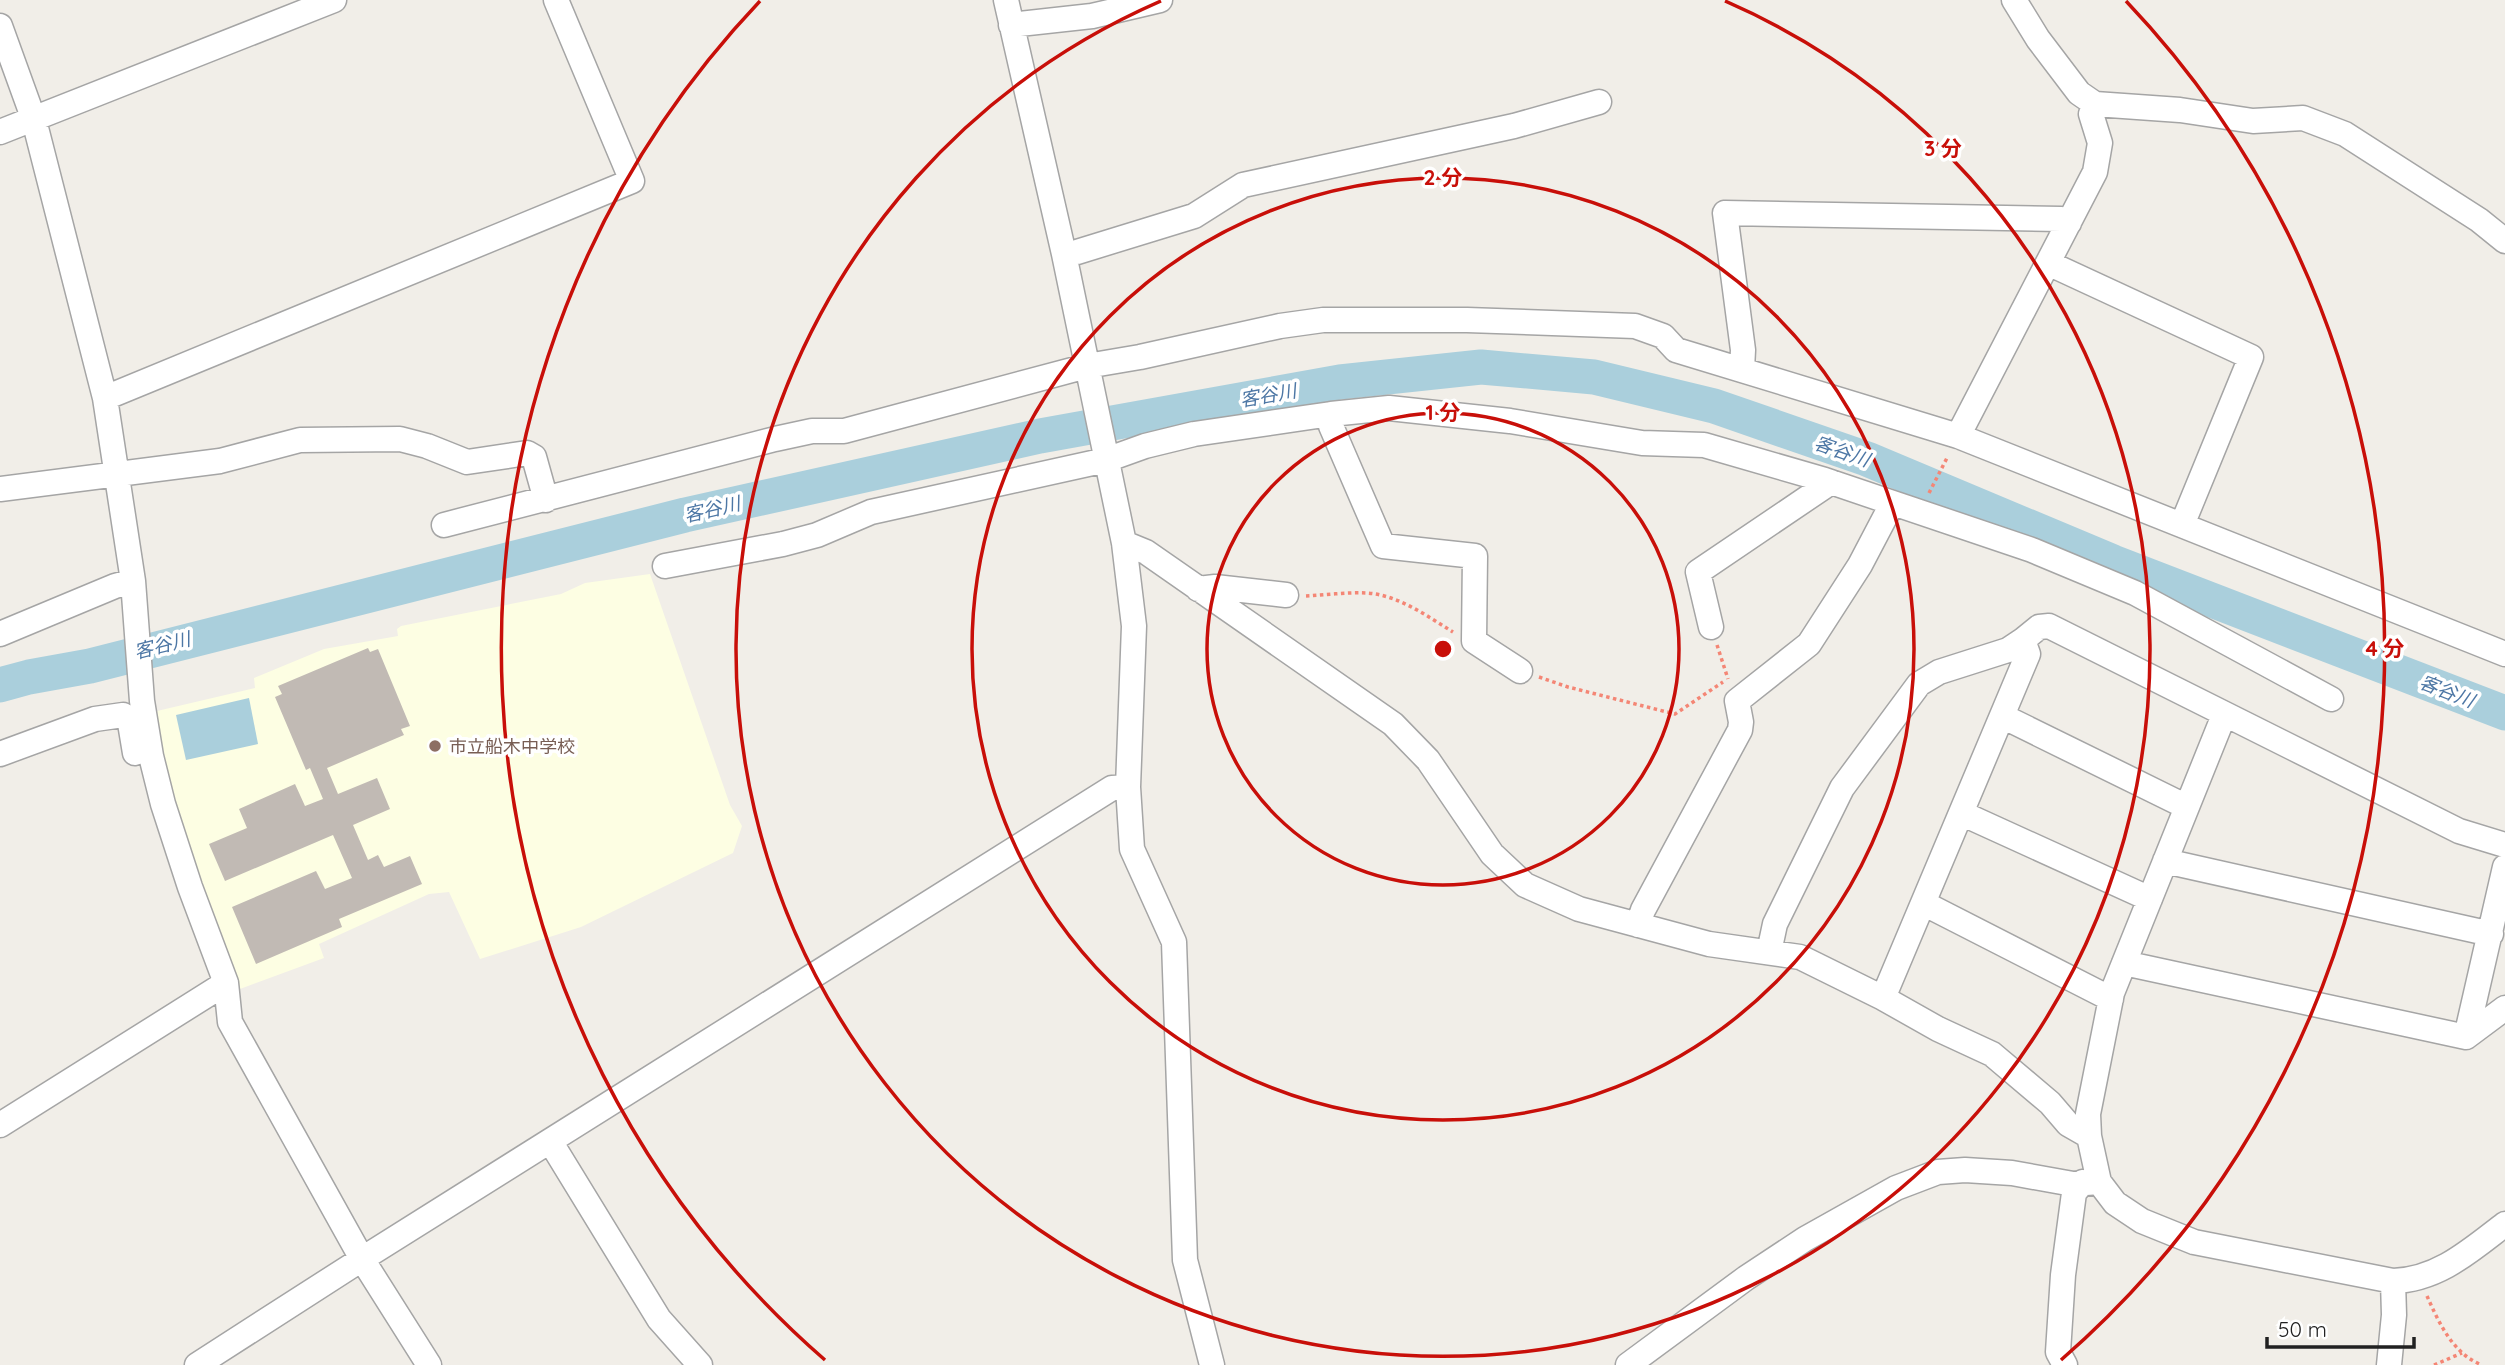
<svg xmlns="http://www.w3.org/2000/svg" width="2505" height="1365" font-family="Quicksand,'Noto Sans JP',sans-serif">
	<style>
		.education { fill: #fdfee3 }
		.water { fill: #aacfdc }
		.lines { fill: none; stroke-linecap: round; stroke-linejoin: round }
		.river { stroke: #aacfdc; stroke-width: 35 }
		.building { fill: #c1bab4 }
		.minor-casing { stroke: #a5a5a5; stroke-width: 27 }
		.path { stroke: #f48675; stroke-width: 3.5; stroke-dasharray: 3.5 3.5; stroke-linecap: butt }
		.minor { stroke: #fff; stroke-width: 24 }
		.ring { fill: none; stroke: #c80f09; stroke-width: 3.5 }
		.education-dot { fill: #8d6e63; stroke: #fff; stroke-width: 2.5 }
		.labels { text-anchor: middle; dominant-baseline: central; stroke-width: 7; stroke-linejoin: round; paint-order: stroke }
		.education-label { font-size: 18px; fill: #785e54; stroke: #fff; text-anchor: start }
		.water-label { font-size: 19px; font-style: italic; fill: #4d77a5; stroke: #fff }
		.centre { fill: #c80f09; stroke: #fff; stroke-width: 3.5 }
		.ring-label { font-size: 21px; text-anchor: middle; font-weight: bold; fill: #c80f09; stroke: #fff; stroke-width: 7; stroke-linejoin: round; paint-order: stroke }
	</style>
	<rect width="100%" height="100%" fill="#f1eee8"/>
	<path class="education" d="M 650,574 L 730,805 L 742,826 L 733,853 L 581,927 L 480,959 L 449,892 L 429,894 L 319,944 L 324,958 L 240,989 L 203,895 L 166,781 L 157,711 L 255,688 L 254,678 L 324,649 L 398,636 L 397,629 L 401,626 L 561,594 L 585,583 Z"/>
	<path class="water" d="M 249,698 L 258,744 L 186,760 L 176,715 Z"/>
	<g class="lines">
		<path class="river" d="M 0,685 L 29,677 L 90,666 L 685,515 L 1040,436 L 1340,382 L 1481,367 L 1594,377 L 1714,406 L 1867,459 L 2113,562 L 2505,713"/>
	</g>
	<path class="building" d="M 368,648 L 370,652 L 378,649 L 410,726 L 401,729 L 404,735 L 327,768 L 338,794 L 377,778 L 390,809 L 353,825 L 368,860 L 378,855 L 384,867 L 410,856 L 422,884 L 339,919 L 342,927 L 256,964 L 232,907 L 316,871 L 325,889 L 352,878 L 333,835 L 225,881 L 209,844 L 247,828 L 239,809 L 295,784 L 305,806 L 323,799 L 310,768 L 306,770 L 275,697 L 282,694 L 278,686 Z"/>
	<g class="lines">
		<defs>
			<path id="minor" d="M 1006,0 L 1064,254 L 1124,543 L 1134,626 L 1128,787 L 1132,849 L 1174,942 L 1185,1260 L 1212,1365
				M 2014,0 L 2038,39 L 2079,93 L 2095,104 L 2180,110 L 2253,121 L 2303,118 L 2345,134 L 2479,220 L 2505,241
				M 1011,25 L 1092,16 L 1160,0
				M 0,26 L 34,120 L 105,398 L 133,581 L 142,701 L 151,756 L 163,804 L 190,887 L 226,983 L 230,1022 L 362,1259 L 429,1365
				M 0,132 L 334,0
				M 1064,254 L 1077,252 L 1194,216 L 1243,185 L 1514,126 L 1599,102
				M 2048,263 L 2251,357 L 2182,525
				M 1742,369 L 1743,350 L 1725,213 L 2061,219 L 2069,223
				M 105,398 L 632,181 L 556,0
				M 1331,414 L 1331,426 L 1383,546 L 1475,556 L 1474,641 L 1520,671
				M 1958,436 L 2095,172 L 2100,143 L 2091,114 L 2095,104
				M 0,489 L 220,461 L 300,440 L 400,439 L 427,446 L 467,462 L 527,453 L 534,457 L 546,500
				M 444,525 L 775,439 L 812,431 L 844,431 L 1087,366 L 1140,357 L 1280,326 L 1323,320 L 1467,320 L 1635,326 L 1663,336 L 1676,350 L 1958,436 L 2505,654
				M 1124,543 L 1146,552 L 1393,724 L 1428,760 L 1492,854 L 1525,885 L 1579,909 L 1709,944 L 1800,957 L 1883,998 L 1938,1029 L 1992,1054 L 2050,1103 L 2068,1124 L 2089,1136
				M 665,566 L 783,544 L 817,535 L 871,512 L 1106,460 L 1145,446 L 1194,434 L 1331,414 L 1389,408 L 1510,421 L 1642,443 L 1704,445 L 1825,480 L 2032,550 L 2135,593 L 2331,699
				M 1198,589 L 1215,587 L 1286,595
				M 1711,627 L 1698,572 L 1831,482
				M 0,634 L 115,586 L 133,581
				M 2023,640 L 2039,627 L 2049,626 L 2459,831 L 2505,845
				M 2224,715 L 2112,993 L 2088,1114 L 2089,1136 L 2099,1182 L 2115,1203 L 2142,1221 L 2194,1242 L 2393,1281 C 2438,1280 2471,1250 2505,1224
				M 2002,716 L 2187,807
				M 0,754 L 95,719 L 123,715 L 130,723 L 135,753
				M 1961,813 L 2150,899
				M 2165,861 L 2491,934
				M 1923,903 L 2111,999
				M 1638,925 L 1643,910 L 1740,730 L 1741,722 L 1737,701 L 1809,644 L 1860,565 L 1892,504
				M 1769,952 L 1775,924 L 1842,788 L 1919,684 L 1939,672 L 2008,650 L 2023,640 L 2028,654 L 1883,998
				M 2124,963 L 2466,1037 L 2505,1008
				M 2466,1037 L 2505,867
				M 0,1125 L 226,983
				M 550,1141 L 659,1319 L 700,1365
				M 197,1365 L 362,1259 L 1112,788 L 1128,787
				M 1628,1365 L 1746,1278 L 1805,1239 L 1896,1188 L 1938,1172 L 1965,1170 L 2012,1173 L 2073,1184 L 2099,1182
				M 2065,1365 L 2058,1352 L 2063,1275 L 2074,1193 L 2083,1182
				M 2389,1365 L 2394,1315 L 2393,1281"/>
		</defs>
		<use href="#minor" class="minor-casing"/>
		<path class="path" d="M 1929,493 L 1948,456
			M 1306,596 C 1326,595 1347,592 1367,593 C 1398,595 1427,616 1453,632
			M 1717,645 L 1728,679
			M 1539,677 L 1568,687 L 1675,714 L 1723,682
			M 2427,1296 C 2439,1323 2453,1354 2482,1365
			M 2434,1365 L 2462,1353"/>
		<use href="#minor" class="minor"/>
	</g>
	<g class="ring">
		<circle cx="1443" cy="649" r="236"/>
		<circle cx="1443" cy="649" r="471"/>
		<path d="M1725 1A707 707 0 1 1 1161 1"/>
		<path d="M825 1360A942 942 0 0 1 760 1M2126 1A942 942 0 0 1 2061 1360"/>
	</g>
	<circle class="education-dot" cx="435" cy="746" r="7"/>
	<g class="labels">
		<g class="education-label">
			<text x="449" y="746">市立船木中学校</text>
		</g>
		<g class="water-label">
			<text transform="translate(1268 395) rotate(-10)">客谷川</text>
			<text transform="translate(1842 451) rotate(19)">客谷川</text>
			<text transform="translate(712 509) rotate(-13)">客谷川</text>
			<text transform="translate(162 645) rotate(-14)">客谷川</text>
			<text transform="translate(2447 691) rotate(21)">客谷川</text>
		</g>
	</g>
	<circle cx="1443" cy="649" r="10" class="centre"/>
	<g class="ring-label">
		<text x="1943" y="156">3 分</text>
		<text x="1443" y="185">2 分</text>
		<text x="1443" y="420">1 分</text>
		<text x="2385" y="656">4 分</text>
	</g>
	<path d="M2267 1337v10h147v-10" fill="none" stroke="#212121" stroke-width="3.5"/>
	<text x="2278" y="1337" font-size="21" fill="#212121" stroke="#ffffff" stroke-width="5" paint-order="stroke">50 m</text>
</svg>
